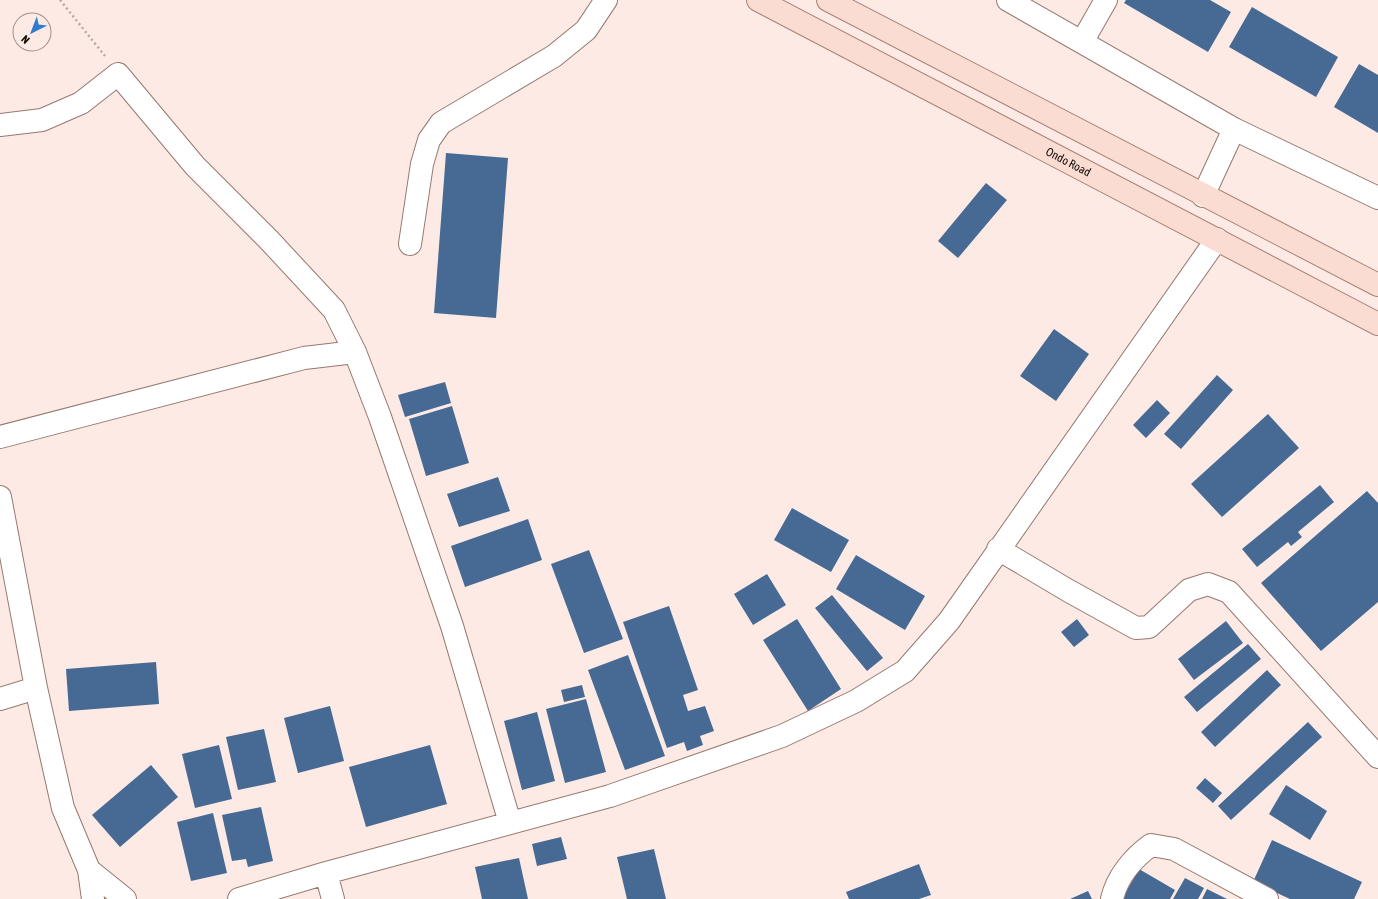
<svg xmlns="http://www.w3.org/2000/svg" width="1378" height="899" font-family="'Asap Condensed',sans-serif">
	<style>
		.building { fill: #466a94 }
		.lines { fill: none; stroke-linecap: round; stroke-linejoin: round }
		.minor-casing { stroke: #957970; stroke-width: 24 }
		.major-casing { stroke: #a88377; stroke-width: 24 }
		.path { stroke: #b7a7a1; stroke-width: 2.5; stroke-dasharray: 2 3; stroke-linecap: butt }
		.minor { stroke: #fff; stroke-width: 22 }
		.major { stroke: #fadcd2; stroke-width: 22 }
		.labels { text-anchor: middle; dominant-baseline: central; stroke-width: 3.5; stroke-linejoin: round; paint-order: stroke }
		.street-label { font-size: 12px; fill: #140a07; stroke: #fdeae4 }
	</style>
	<rect width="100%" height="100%" fill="#fdeae4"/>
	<path class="building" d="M 1126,0 L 1210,0 L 1231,12 L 1208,52 L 1124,3 Z
		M 1252,7 L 1338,57 L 1316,97 L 1229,47 Z
		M 1359,64 L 1378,75 L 1378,133 L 1334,107 Z
		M 446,153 L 508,158 L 496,318 L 434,313 Z
		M 986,183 L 1007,200 L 958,258 L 938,241 Z
		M 1054,329 L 1089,354 L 1056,401 L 1020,376 Z
		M 1217,375 L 1233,390 L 1181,449 L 1164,434 Z
		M 445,382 L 451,403 L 405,417 L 398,395 Z
		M 1157,400 L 1170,413 L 1146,438 L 1133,425 Z
		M 452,406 L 469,463 L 426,476 L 409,419 Z
		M 1268,414 L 1299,448 L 1222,517 L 1191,484 Z
		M 498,477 L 510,511 L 459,527 L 447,494 Z
		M 1320,485 L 1334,502 L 1298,532 L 1302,537 L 1291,546 L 1288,542 L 1257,567 L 1242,549 Z
		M 1367,491 L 1378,503 L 1378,602 L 1321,651 L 1261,583 Z
		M 792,508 L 849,540 L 831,572 L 774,540 Z
		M 528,519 L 542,560 L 465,587 L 451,546 Z
		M 589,550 L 623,639 L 584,653 L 551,564 Z
		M 856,555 L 925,596 L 905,630 L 836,589 Z
		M 767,574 L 786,605 L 753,625 L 734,594 Z
		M 832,595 L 883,658 L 867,671 L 815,608 Z
		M 669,606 L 698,690 L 683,695 L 688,711 L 705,706 L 714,731 L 700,736 L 703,745 L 687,751 L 684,742 L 667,748 L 623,622 Z
		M 797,619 L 841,689 L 808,711 L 763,640 Z
		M 1077,619 L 1089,635 L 1074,647 L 1061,632 Z
		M 1226,621 L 1243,643 L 1194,680 L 1178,659 Z
		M 1248,644 L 1261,659 L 1197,712 L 1184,697 Z
		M 628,655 L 665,756 L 625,770 L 588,670 Z
		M 156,662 L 159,704 L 69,711 L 66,669 Z
		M 1267,670 L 1281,685 L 1215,747 L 1201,732 Z
		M 582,685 L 585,697 L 564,702 L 561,690 Z
		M 586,699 L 606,772 L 565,783 L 546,709 Z
		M 330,706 L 344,761 L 298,773 L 284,718 Z
		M 537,712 L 555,781 L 522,790 L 504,721 Z
		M 1308,722 L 1322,737 L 1231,820 L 1218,806 Z
		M 264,729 L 276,782 L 238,790 L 226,737 Z
		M 219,745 L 232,799 L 195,808 L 182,754 Z
		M 430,745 L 447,804 L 366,827 L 349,767 Z
		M 151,765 L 178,797 L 120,847 L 92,815 Z
		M 1205,778 L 1222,793 L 1213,803 L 1196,788 Z
		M 1286,785 L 1327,811 L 1310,840 L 1269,814 Z
		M 261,807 L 273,861 L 248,867 L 246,859 L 232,861 L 222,815 Z
		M 213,813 L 227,873 L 191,881 L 177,822 Z
		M 561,837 L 567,859 L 537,866 L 532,844 Z
		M 1272,840 L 1362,882 L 1354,899 L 1290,899 L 1253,882 Z
		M 654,849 L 666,899 L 627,899 L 617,857 Z
		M 519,858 L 528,899 L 482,899 L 475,867 Z
		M 919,864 L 931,895 L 919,899 L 849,899 L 846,892 Z
		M 1139,869 L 1175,890 L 1170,899 L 1122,899 Z
		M 1185,878 L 1204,888 L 1198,899 L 1173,899 Z
		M 1207,889 L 1227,899 L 1202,899 Z
		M 1088,891 L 1092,899 L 1070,899 Z"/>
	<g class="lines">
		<defs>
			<path id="minor" d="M 1008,0 L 1234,129 L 1378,198
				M 1082,42 L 1106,0
				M 0,125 L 42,120 L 81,103 L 118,74 L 195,166 L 269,240 L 334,310 L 355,352 L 380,417 L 452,626 L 510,823
				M 1203,196 L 1234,129
				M 410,244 L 422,164 L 429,140 L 441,123 L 554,56 L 586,30 L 606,0
				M 0,437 L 304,358 L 355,352
				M 0,497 L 36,688 L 63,808 L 89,870 L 93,899
				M 998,549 L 1069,591 L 1136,628 L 1149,627 L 1189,590 L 1208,584 L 1229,592 L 1378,757
				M 0,699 L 36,688
				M 89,870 L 125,899
				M 326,873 L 333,899
				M 239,899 L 326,873 L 610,796 L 782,736 L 856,701 L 905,671 L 949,621 L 1217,239
				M 1112,899 C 1117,877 1133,858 1151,845 L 1174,849 L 1267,899"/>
			<g id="major">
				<path id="s1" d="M 758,0 L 1378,324"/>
				<path d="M 828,0 L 1378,285"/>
			</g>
		</defs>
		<use href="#minor" class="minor-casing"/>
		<use href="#major" class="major-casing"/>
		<path class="path" d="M 60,0 L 105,56"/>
		<use href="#minor" class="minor"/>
		<use href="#major" class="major"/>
	</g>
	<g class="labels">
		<g class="street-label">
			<text stroke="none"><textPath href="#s1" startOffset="350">Ondo Road</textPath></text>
		</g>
	</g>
	<g transform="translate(32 32) rotate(222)"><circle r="19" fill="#fdeae4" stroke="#a0908c"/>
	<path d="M0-3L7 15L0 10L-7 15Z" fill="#307ccc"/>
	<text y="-6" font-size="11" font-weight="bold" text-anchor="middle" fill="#140a07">N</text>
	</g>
</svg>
